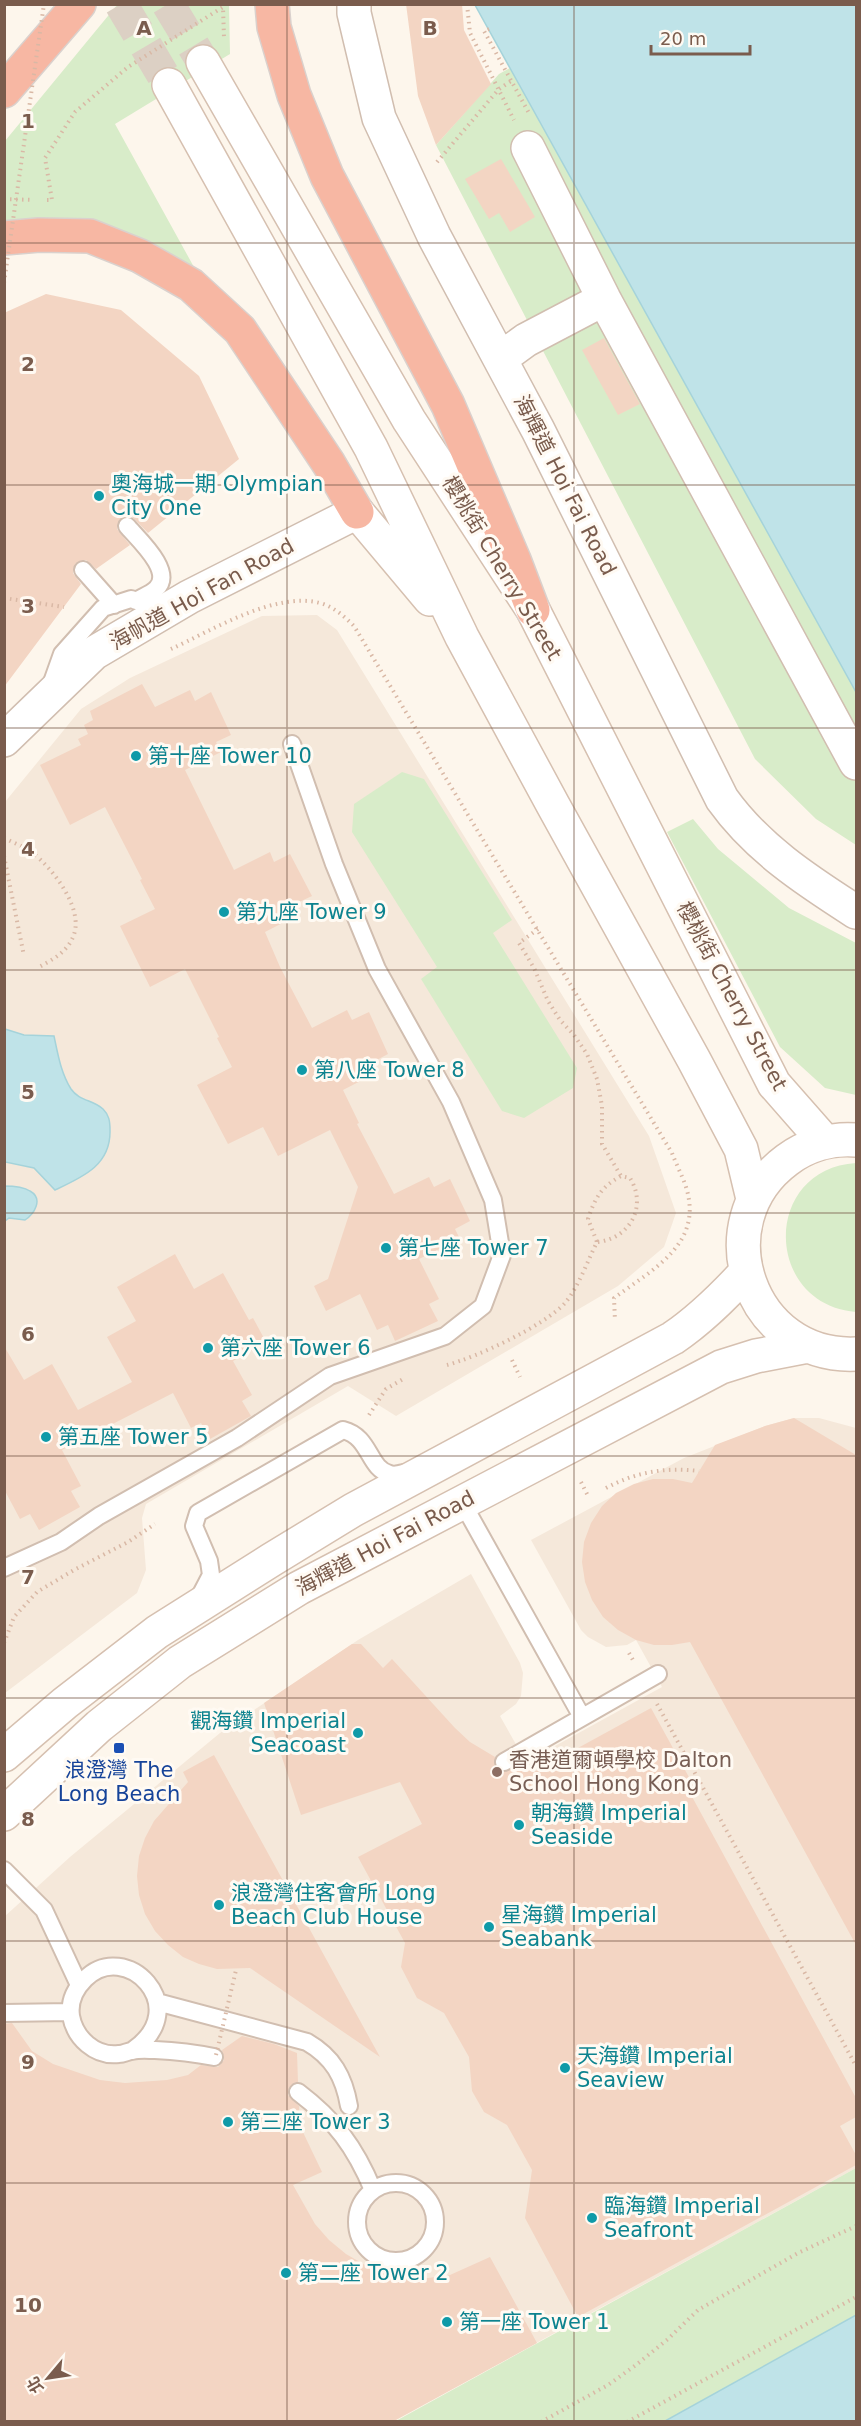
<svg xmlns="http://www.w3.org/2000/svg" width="861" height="2426" font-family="'DejaVu Sans','Noto Sans TC',sans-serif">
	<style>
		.residential { fill: #f5e8da }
		.green { fill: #d8ecc9 }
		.water { fill: #bfe3e8; stroke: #a5d3da; stroke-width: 1.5 }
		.building { fill: #f3d5c3 }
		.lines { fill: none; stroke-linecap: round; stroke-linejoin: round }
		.secondary-tunnel { stroke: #dcd0c4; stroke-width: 33; stroke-dasharray: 33 16; stroke-linecap: butt }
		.lane-casing { stroke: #d1beb0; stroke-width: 20 }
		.street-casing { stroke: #d1beb0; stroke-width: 36 }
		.secondary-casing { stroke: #d6c0b0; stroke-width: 36 }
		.highway-casing { stroke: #dad1cd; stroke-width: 36 }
		.path { stroke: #d9b8a5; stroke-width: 4; stroke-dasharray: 1.5 4.5; stroke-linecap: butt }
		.lane { stroke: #fff; stroke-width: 16 }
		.street { stroke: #fff; stroke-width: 33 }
		.secondary { stroke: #fff; stroke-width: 33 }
		.highway { stroke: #f7b7a3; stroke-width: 33 }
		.path-bridge { stroke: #d9b8a5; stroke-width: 4; stroke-dasharray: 1.5 4.5; stroke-linecap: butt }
		.grid { fill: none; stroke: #7a5c4d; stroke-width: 1.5; stroke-opacity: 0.55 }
		.culture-dot { fill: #0f9aa8; stroke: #fffaf3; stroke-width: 2 }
		.transit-dot { fill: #1a4fb4; stroke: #fffaf3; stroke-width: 2 }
		.education-dot { fill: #8d6e63; stroke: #fffaf3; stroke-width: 2 }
		.labels { text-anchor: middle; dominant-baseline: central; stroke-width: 6; stroke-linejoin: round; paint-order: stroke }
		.culture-label { font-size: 21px; fill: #0d838f; stroke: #fffaf3; text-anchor: start }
		.street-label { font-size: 21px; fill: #7a5c4d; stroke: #fffaf3 }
		.education-label { font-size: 21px; fill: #785e54; stroke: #fffaf3; text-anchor: start }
		.transit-label { font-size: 21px; fill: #164399; stroke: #fffaf3 }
		.grid-label { font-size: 20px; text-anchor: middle; font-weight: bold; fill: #7a5c4d; stroke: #fffaf3; stroke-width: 6; stroke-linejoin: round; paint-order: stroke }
	</style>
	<rect width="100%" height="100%" fill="#fdf6ec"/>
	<path class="residential" d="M 317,615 L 337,630 L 649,1136 L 676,1213 L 664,1247 L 618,1286 L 396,1416 L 348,1386 L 146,1504 L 142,1518 L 146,1570 L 137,1593 L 5,1693 L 5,802 L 81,709 L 130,678 L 262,616 Z
		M 794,1418 L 819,1418 L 856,1428 L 856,2168 L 394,2421 L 5,2421 L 4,1917 L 70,1857 L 220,1733 L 358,1640 L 471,1574 L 520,1663 L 523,1673 L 521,1696 L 516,1704 L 500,1716 L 526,1762 L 662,1687 L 636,1640 L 627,1645 L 606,1647 L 588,1637 L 581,1630 L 531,1540 L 684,1458 L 765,1426 Z"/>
	<path class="green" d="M 117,5 L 229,5 L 230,54 L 115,124 L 200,278 L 61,220 L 5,221 L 5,141 Z
		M 510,68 L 856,692 L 856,845 L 816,819 L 755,759 L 436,145 L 499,74 Z
		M 402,772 L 424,779 L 512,920 L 493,933 L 577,1068 L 573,1088 L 524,1118 L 502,1111 L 421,979 L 437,967 L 352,832 L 354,804 Z
		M 693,819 L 718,849 L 789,908 L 856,943 L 856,1095 L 825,1088 L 780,1047 L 667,832 Z
		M 856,1163 L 856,1312 C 763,1304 762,1169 856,1163 Z
		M 856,2168 L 856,2315 L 665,2421 L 394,2422 Z"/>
	<path class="water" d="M 475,5 L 856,5 L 856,692 Z
		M 5,1029 L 24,1035 L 54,1036 C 58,1055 61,1073 71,1089 C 79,1101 94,1100 103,1109 C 109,1115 110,1121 110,1130 C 111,1165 83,1177 55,1190 L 34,1168 L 5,1162 Z
		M 4,1186 C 12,1186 24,1187 30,1191 C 44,1199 34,1214 25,1220 L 9,1218 L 5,1221 Z
		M 856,2315 L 856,2421 L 665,2421 Z"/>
	<path class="building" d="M 406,4 L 462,4 L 464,30 L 491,84 L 436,145 L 418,96 Z
		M 501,159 L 535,217 L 510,232 L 499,213 L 489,219 L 465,179 Z
		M 46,294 L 121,310 L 199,376 L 239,459 L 148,533 L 131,516 L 120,519 L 117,529 L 130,545 L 96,569 L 86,560 L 76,563 L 73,573 L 81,584 L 4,687 L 4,313 Z
		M 604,338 L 640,404 L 618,415 L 582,350 Z
		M 142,684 L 155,707 L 190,690 L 195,701 L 211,692 L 231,735 L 216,742 L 221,752 L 185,770 L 234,870 L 270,852 L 274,862 L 290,854 L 312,896 L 295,904 L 300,914 L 265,932 L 280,967 L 312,1028 L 347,1010 L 352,1020 L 369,1012 L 388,1054 L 373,1062 L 378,1072 L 343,1090 L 359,1123 L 357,1124 L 394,1194 L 429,1177 L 434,1187 L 450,1179 L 470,1221 L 455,1229 L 460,1239 L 419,1259 L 439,1299 L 429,1304 L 438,1321 L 395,1341 L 388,1325 L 377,1330 L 360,1294 L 326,1311 L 314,1286 L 328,1279 L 358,1187 L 330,1130 L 278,1156 L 263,1127 L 228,1144 L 197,1085 L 232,1067 L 217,1038 L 219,1037 L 185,969 L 150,987 L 120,926 L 155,909 L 140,880 L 142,879 L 105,807 L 70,825 L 40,765 L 81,745 L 78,739 L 88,734 L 84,725 L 93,720 L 90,711 Z
		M 175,1254 L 194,1289 L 223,1273 L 249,1320 L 253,1318 L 266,1342 L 233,1361 L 252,1395 L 242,1401 L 251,1416 L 210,1439 L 201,1423 L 191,1428 L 173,1393 L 62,1450 L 81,1486 L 71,1491 L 80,1507 L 39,1530 L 30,1514 L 20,1519 L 4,1489 L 4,1346 L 24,1380 L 52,1364 L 78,1410 L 132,1382 L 107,1337 L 136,1321 L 117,1287 Z
		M 794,1418 L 856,1455 L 856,1945 L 690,1642 L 672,1645 L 654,1645 L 636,1640 L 618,1630 L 603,1617 L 592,1600 L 585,1582 L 582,1562 L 584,1542 L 591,1523 L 602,1506 L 616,1493 L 634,1484 L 653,1479 L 673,1479 L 692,1483 L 715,1445 L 765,1426 Z
		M 352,1644 L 361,1644 L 383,1668 L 392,1659 L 455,1728 L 470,1742 L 495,1757 L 495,1767 L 503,1772 L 517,1767 L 534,1772 L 651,1708 L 696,1790 L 690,1793 L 856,2098 L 856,2117 L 840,2126 L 856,2155 L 856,2165 L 578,2317 L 525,2218 L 532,2170 L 507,2125 L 484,2112 L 472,2091 L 469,2057 L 444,2013 L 417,1998 L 401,1967 L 405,1943 L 358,1857 L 422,1824 L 400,1782 L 301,1815 L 264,1703 Z
		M 214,1755 L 342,1988 L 380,2057 L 250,1968 L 217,1969 L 199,1964 L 183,1957 L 168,1945 L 155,1931 L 145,1914 L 139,1895 L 137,1876 L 139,1856 L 145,1838 L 154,1821 L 188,1782 L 183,1772 Z
		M 12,2023 L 32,2051 L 53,2064 L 100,2080 L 125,2083 L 167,2080 L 188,2075 L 201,2065 L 218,2067 L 224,2060 L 222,2050 L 242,2036 L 274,2044 L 297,2053 L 298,2082 L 290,2086 L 288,2095 L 299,2106 L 300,2126 L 322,2172 L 293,2185 L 315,2224 L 329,2240 L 346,2254 L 365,2265 L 385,2273 L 407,2277 L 428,2278 L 450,2275 L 490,2257 L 537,2343 L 394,2421 L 4,2421 L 4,2024 Z"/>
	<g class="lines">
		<path class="secondary-tunnel" d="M 121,4 L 169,85
			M 168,4 L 203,62"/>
		<defs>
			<path id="lane" d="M 127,526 C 138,539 175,572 156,589 C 151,594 142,597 136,601
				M 83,570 L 114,605
				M 51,685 L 62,654 L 103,608 L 131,599 L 145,603 L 159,615
				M 462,1502 L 582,1717
				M 4,1568 L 61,1542 L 99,1516 L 237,1438 L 330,1376 L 445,1336 L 483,1306 L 502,1255 L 493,1200 L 451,1102 L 377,969 L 334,864 L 292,744
				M 199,1598 L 211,1575 L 209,1561 L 194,1526 L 198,1513 L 343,1430 C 371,1437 368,1469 390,1474 C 395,1476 403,1473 409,1472
				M 504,1762 L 658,1674
				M 4,1870 L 44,1910 L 79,1985
				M 157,2002 L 307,2042 C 333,2057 344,2077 349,2106
				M 4,2013 L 70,2012
				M 133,2050 C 195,2007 125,1938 85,1979 C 75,1989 69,2002 71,2016 C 75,2038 95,2057 119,2054 C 124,2054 128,2051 132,2051 C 139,2049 148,2050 155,2050 C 175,2051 194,2053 214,2057
				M 298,2092 C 335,2120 355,2147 373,2190
				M357 2222a39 39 0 1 1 78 0a39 39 0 1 1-78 0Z"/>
			<path id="street" d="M 354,4 L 354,13 L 379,118 L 434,236 L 538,430 L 722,799 C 757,848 806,880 856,912
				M 528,148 L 604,299 L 856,763
				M 500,359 L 526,340 L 604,299
				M 4,740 L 94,653 L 189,597 L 357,512"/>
			<path id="secondary" d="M 203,62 L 409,420 L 533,610 L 774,1084 L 825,1142
				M 169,85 L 371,448 L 462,637 L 553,805 L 694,1060 L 741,1149 L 753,1199
				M 357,512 L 430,599
				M 856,1140 C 832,1138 807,1145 787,1160 C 702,1223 750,1359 856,1354
				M 4,1755 L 65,1703 L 157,1632 L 271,1560 L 353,1510 L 673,1338 C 701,1319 723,1297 746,1272
				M 4,1814 L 99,1726 L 180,1662 L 299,1588 L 721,1367 L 756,1356 L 808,1346"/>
			<path id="highway" d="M 272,4 L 274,27 L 294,95 L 327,176 L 448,405 L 514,560 L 533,610
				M 4,91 L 79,4
				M 4,238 L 39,235 L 90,236 L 140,256 L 191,285 L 240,330 L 329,464 L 357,512"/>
		</defs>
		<use href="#lane" class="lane-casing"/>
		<use href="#street" class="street-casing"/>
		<use href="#secondary" class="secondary-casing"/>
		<use href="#highway" class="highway-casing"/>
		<path class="path" d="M 467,4 L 470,33 L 514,120
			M 489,29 L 484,31 L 530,115
			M 437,162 L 499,89 L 511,81
			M 4,199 L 34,200
			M 47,200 L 52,200 L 45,158 L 75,112 L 128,67 L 223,7 L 224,38
			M 4,598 L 64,607
			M 171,649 C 211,631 275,591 320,603 C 334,607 344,616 354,626 L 672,1153 C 676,1164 682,1175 686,1187 C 704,1244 653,1269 614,1298 L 615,1321
			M 4,838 C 14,843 25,847 33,853 C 54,870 85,910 73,937 C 67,952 52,960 39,967
			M 4,856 L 24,956
			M 538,929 L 519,943 L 534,968 L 548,1001 L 560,1020 L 574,1035 L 587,1054 L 597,1079 L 602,1106 L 602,1144 L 621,1176
			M 512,1360 L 520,1377
			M 447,1365 C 477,1357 544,1326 565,1303 C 578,1288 588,1260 597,1242 L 588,1219 C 595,1198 601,1187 621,1176 L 630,1178 C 648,1207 629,1239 597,1242
			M 369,1415 L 386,1389 L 403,1379
			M 581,1482 L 589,1498
			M 606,1488 C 636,1472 665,1467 699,1471
			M 4,1643 L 14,1617 L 37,1592 L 74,1570 L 128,1542 L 155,1524
			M 629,1653 L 633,1660
			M 657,1704 L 856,2066
			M 541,2422 L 608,2385 L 636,2365 L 668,2339 L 698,2310 L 798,2253 L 856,2226
			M 627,2422 L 856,2297"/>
		<use href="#lane" class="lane"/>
		<use href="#street" class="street"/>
		<use href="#secondary" class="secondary"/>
		<use href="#highway" class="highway"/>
		<path class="path-bridge" d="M 4,283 L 44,4
			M 216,2055 L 236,1970"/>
	</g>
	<path class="grid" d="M 287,4 L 287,2422M 574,4 L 574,2422M 4,243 L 856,243M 4,485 L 856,485M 4,728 L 856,728M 4,970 L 856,970M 4,1213 L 856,1213M 4,1456 L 856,1456M 4,1698 L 856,1698M 4,1941 L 856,1941M 4,2183 L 856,2183"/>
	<g class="culture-dot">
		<circle cx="99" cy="496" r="6"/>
		<circle cx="136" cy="756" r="6"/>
		<circle cx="224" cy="912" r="6"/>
		<circle cx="302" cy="1070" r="6"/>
		<circle cx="386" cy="1248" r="6"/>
		<circle cx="208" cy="1348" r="6"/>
		<circle cx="46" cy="1437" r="6"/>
		<circle cx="358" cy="1733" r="6"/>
		<circle cx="519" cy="1825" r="6"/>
		<circle cx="219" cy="1905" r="6"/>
		<circle cx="489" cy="1927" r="6"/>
		<circle cx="565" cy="2068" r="6"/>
		<circle cx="228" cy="2122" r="6"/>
		<circle cx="592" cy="2218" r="6"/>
		<circle cx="286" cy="2273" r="6"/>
		<circle cx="447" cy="2322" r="6"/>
	</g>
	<rect class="transit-dot" x="113" y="1742" width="12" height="12" rx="3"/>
	<circle class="education-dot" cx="497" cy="1772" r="6"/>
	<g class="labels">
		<g class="culture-label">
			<text x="111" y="484">奧海城一期 Olympian<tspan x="111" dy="24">City One</tspan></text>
			<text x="148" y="756">第十座 Tower 10</text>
			<text x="236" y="912">第九座 Tower 9</text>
			<text x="314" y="1070">第八座 Tower 8</text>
			<text x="398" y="1248">第七座 Tower 7</text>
			<text x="220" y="1348">第六座 Tower 6</text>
			<text x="58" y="1437">第五座 Tower 5</text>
			<text x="346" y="1721" text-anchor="end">觀海鑽 Imperial<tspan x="346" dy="24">Seacoast</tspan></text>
			<text x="531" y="1813">朝海鑽 Imperial<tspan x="531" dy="24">Seaside</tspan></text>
			<text x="231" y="1893">浪澄灣住客會所 Long<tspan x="231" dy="24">Beach Club House</tspan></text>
			<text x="501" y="1915">星海鑽 Imperial<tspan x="501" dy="24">Seabank</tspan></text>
			<text x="577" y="2056">天海鑽 Imperial<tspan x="577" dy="24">Seaview</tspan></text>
			<text x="240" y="2122">第三座 Tower 3</text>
			<text x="604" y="2206">臨海鑽 Imperial<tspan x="604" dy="24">Seafront</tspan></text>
			<text x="298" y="2273">第二座 Tower 2</text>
			<text x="459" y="2322">第一座 Tower 1</text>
		</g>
		<g class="street-label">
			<text transform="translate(565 485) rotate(63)">海輝道 Hoi Fai Road</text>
			<text transform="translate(502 568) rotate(59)">櫻桃街 Cherry Street</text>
			<text transform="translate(202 594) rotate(-29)">海帆道 Hoi Fan Road</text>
			<text transform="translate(732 996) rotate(62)">櫻桃街 Cherry Street</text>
			<text transform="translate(385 1543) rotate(-28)">海輝道 Hoi Fai Road</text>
		</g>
		<g class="education-label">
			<text x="509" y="1760">香港道爾頓學校 Dalton<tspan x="509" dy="24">School Hong Kong</tspan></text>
		</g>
		<g class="transit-label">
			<text x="119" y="1770">浪澄灣 The<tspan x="119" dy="24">Long Beach</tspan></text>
		</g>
	</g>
	<g class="grid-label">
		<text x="144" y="35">A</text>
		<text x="430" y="35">B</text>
		<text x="28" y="128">1</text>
		<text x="28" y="371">2</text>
		<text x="28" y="613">3</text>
		<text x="28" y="856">4</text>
		<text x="28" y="1099">5</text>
		<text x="28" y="1341">6</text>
		<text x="28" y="1584">7</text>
		<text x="28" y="1826">8</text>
		<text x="28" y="2069">9</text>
		<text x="28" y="2312">10</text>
	</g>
	<rect width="861" height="2426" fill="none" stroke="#7a5c4d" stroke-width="12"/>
	<g transform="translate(48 2378) rotate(241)" stroke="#fffaf3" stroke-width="4.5" paint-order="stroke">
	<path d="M0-4.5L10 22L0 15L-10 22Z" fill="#7a5c4d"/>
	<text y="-9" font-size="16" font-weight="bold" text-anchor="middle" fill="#7a5c4d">北</text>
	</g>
	<path d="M651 45v9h99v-9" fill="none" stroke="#7a5c4d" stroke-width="3"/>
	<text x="660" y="45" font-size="18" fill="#7a5c4d" stroke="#fffaf3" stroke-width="4.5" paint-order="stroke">20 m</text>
</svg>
